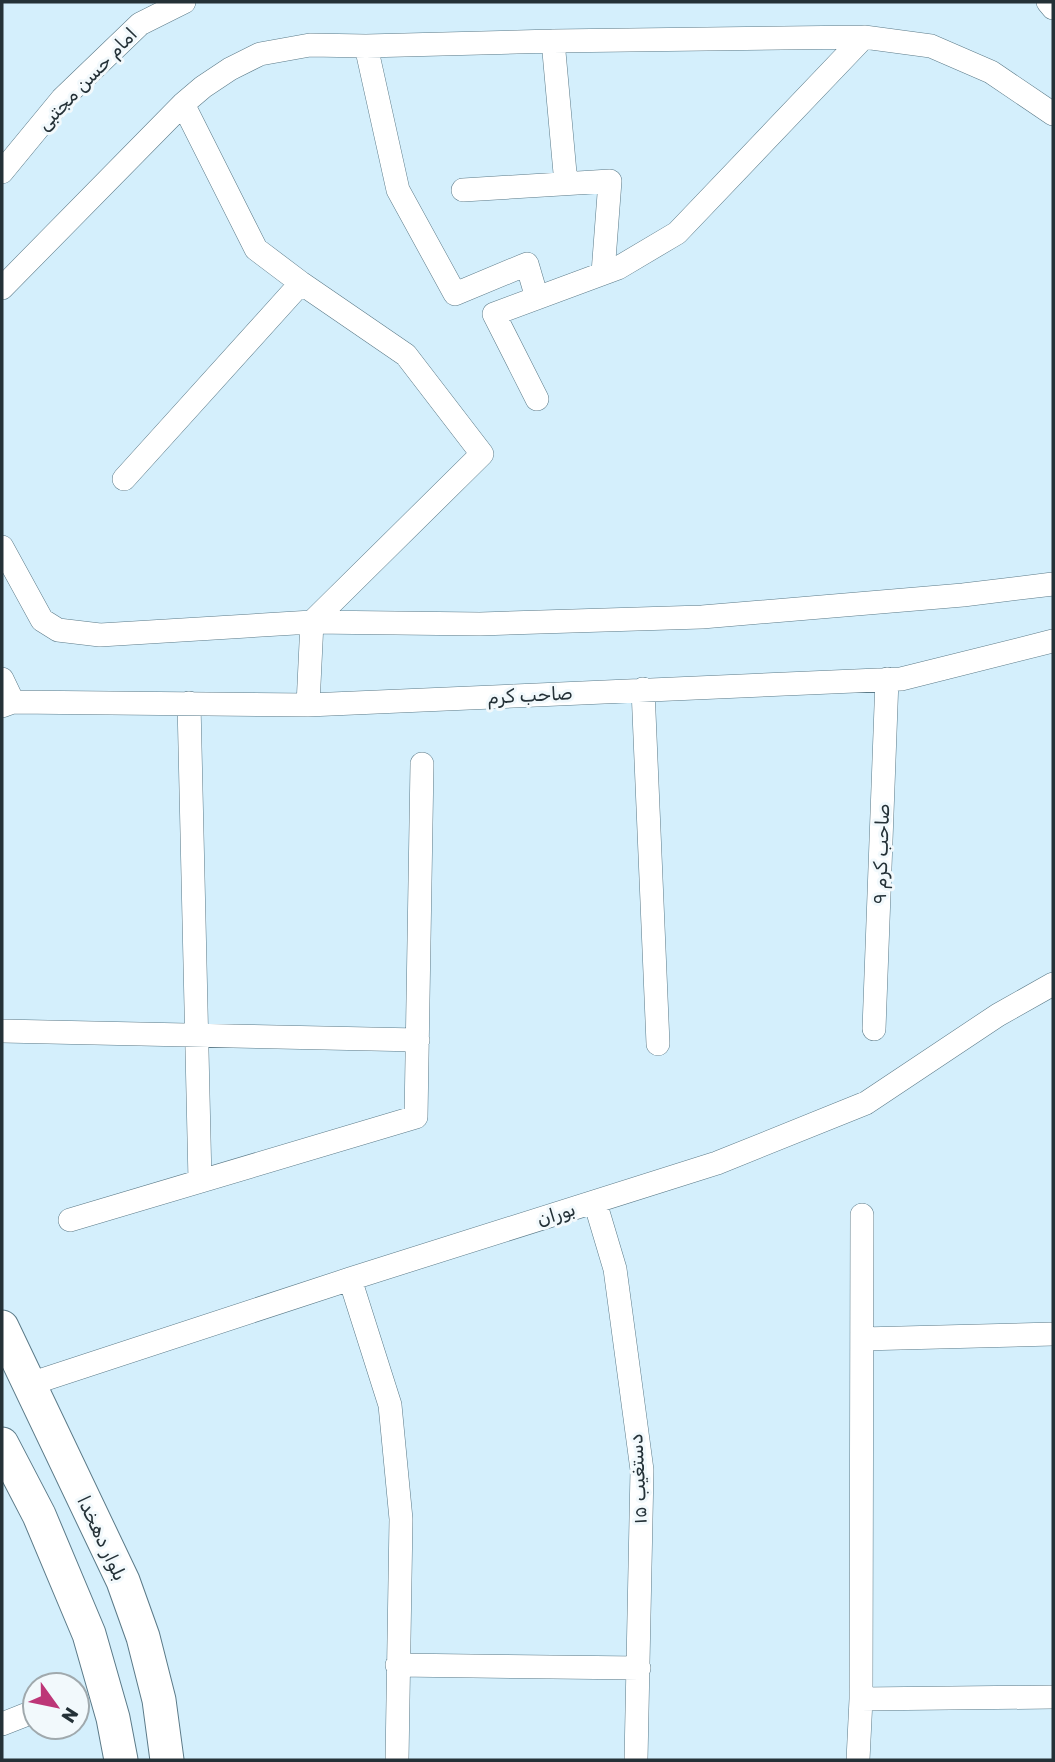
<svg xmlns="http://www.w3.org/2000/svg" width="1055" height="1762" font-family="Rubik,'Noto Naskh Arabic',sans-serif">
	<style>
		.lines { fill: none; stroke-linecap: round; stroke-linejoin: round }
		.street-casing { stroke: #5b7a88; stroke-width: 24 }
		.secondary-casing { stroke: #5b7a88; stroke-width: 35 }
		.street { stroke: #fff; stroke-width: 23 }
		.secondary { stroke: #fff; stroke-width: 33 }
		.labels { text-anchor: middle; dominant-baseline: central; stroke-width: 6; stroke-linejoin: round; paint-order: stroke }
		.street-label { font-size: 19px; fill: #243137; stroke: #f2f9fc }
	</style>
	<rect width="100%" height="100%" fill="#d4effc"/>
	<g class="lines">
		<defs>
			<path id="street" d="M 1048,2 L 1053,8
				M 553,41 L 566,184
				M 366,46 L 398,190 L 455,294 L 527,264 L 537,298
				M 183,104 L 256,249 L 301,283 L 406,355 L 482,454 L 312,622 L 308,705
				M 2,172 L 62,99 L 140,24 L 184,2
				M 463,190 L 610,181 L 603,273
				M 2,288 L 183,104 L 203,87 L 230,69 L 260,54 L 310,45 L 366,46 L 553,41 L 864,37 L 931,46 L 991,72 L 1053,114
				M 537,399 L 494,314 L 618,268 L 677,233 L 864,37
				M 124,479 L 301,283
				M 2,547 L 42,620 L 58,630 L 100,635 L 312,622 L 480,624 L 702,617 L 963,595 L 1053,584
				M 2,679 L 13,702
				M 643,689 L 658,1044
				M 189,703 L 200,1181
				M 2,706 L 13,702 L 308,705 L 901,679 L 1053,641
				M 874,1029 L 887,679
				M 2,1031 L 418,1040
				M 595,1202 L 615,1269 L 642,1470 L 636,1760
				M 70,1220 L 416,1117 L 422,764
				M 350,1279 L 390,1405 L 401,1519 L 397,1760
				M 862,1339 L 1053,1334
				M 30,1384 L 350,1279 L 717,1163 L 866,1103 L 998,1015 L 1053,984
				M 397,1665 L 639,1668
				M 861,1699 L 1053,1697
				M 2,1724 L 25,1715
				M 858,1760 L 861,1699 L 862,1215"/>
			<path id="secondary" d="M 2,1327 L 123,1581 L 143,1637 L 159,1700 L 167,1760
				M 2,1444 L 39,1515 L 89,1634 L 113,1718 L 121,1760"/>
		</defs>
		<use href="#street" class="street-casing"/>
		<use href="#secondary" class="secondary-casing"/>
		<use href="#street" class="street"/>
		<use href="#secondary" class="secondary"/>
	</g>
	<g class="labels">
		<g class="street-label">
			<text transform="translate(87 79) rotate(-46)">امام حسن مجتبی</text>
			<text transform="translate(530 695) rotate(-3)">صاحب کرم</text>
			<text transform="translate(881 854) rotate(-88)">صاحب کرم ۹</text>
			<text transform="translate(556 1214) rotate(-17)">بوران</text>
			<text transform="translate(638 1479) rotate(-93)">دستغیب ۱۵</text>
			<text transform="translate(102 1538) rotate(65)">بلوار دهخدا</text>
		</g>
	</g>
	<rect width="1055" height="1762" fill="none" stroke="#243137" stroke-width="7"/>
	<g transform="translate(56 1706) rotate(123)"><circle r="33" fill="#f2f9fc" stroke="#a0a9ad" stroke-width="2"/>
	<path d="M0-5L12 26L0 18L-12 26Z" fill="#bd3677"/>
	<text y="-10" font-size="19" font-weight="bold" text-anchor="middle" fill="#243137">N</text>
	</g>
</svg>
